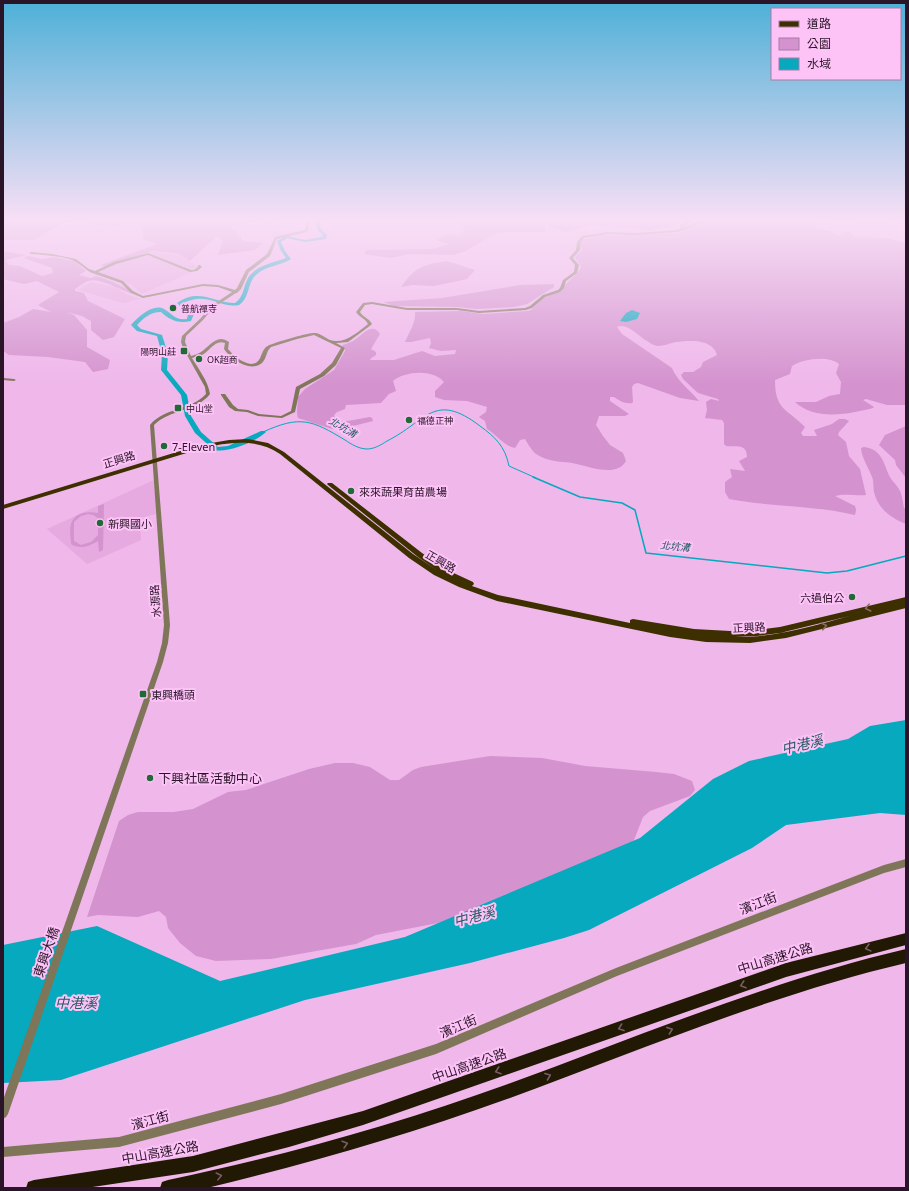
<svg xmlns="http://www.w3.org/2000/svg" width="909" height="1191" font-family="'Noto Sans','Noto Sans TC',sans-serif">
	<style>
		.built { fill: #e6a9e0 }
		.green { fill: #d492ce; fill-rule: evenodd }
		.water { fill: #06a9bd }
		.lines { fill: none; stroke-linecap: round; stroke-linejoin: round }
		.stream-far1 { stroke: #06a9bd; stroke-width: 1 }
		.stream { stroke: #06a9bd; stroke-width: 1.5 }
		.river { fill: #06a9bd; fill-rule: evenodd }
		.minor { fill: #7f7559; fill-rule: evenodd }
		.major { fill: #3e2f01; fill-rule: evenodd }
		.highway { fill: #211904; fill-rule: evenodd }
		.oneway { stroke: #8a6a63 }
		.oneway2 { stroke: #795d65 }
		.poi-dot { fill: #216a37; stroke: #fdc3f7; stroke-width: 1.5 }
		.labels { text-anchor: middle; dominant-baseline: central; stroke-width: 4; stroke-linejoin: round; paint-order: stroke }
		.far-poi-label { font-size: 9px; fill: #2a1528; stroke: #fdc3f7; text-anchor: start }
		.far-water-label { font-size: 10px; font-style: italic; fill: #255b63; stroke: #fdc3f7 }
		.poi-label { font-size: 11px; fill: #2a1528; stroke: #fdc3f7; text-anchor: start }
		.street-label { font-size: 11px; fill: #2a1528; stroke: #fdc3f7 }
		.near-poi-label { font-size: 13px; fill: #2a1528; stroke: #fdc3f7; text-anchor: start }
		.near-street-label { font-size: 13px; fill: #2a1528; stroke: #fdc3f7 }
		.near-water-label { font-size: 14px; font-style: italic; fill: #255b63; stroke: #fdc3f7 }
	</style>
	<rect width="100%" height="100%" fill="#efb7ea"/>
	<path class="built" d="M 151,252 L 175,254 L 201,268 L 142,294 L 132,285 L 95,271 Z
		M 91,282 L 115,287 L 126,294 L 140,299 L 123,303 L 78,290 Z
		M 154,480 L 156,514 L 140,518 L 141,540 L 87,564 L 47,529 Z"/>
	<path class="green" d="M 3,218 L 276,218 L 271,224 L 250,222 L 231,226 L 243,241 L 263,243 L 255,250 L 218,255 L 223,241 L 217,236 L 190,261 L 176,253 L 152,251 L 104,267 L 101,265 L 157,244 L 143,239 L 143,228 L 135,223 L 110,227 L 71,221 L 53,228 L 35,240 L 3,240 Z
		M 459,218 L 618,218 L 648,220 L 652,218 L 682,218 L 684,220 L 671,227 L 648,230 L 594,225 L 565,232 L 544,224 L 545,232 L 505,232 L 494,234 L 466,251 L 453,255 L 410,254 L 391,258 L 364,254 L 366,250 L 432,249 L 449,244 L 436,240 L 449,234 L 459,236 L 466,229 L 459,223 Z
		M 714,218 C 730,218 810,215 818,223 L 815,225 L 816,229 L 829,231 L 840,236 L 844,234 L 844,232 L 850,232 L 855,237 L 887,238 L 906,243 L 906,405 L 887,405 L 866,399 L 863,400 L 874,407 L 873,408 C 850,414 815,421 795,402 L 816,402 L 829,396 L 840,394 L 841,382 L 836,373 L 839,364 C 828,355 803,359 792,366 L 790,374 L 775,380 C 775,410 786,408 805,427 L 801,433 L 803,436 L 817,436 L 814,430 L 832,424 L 839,419 L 845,419 L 849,421 L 839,432 L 838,435 L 846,442 L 849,456 L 860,469 L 866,495 C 856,496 844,493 835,496 L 855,506 L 856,510 L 855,515 C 814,505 770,507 729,499 L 725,492 L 725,482 L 732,477 L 730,469 L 745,471 L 739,461 L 747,457 C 747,443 736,447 726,446 L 724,444 L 724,423 L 722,420 L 705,418 L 707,410 L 706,402 L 711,399 L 719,401 L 718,399 L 698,393 L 683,379 L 681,375 L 684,372 L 693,372 L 701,367 L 703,362 L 717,355 C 713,339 690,340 676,342 C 670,343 664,346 658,346 C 644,344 629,321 617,327 L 622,334 L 672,368 C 677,381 690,390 699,401 L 680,398 L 638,383 L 634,384 L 632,387 L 633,402 L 632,403 C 625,404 620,401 614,397 L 610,397 L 610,401 L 629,414 L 625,416 L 599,416 L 596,425 L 603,436 L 610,445 L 623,453 L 626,461 C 616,479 586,465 572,463 C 559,461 548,462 536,454 C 532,451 528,444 525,439 L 520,440 L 515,448 C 504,446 497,435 487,429 L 485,421 L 479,417 L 486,412 L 487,407 L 467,401 L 444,400 L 435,397 L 435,391 L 444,382 C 433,369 405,371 393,381 L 396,391 L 389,394 L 381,403 L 346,405 L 345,409 L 337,412 L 334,415 L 335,418 L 340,421 L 348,421 L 370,417 L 372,418 L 373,421 L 341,429 L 332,429 L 298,418 C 296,411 298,405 298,397 L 305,389 L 334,370 L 345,351 L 345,348 L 342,346 L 343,345 C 348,343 352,342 356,339 C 363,334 373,322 380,334 L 371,349 L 376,352 L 376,355 L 370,359 L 371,360 L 394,360 L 422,351 L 435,356 L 455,354 L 456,350 L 441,351 L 429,348 L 431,343 L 430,338 L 411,342 L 405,342 C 409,332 416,323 415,312 L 461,311 L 483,314 L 527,311 L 531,310 L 543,298 L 561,291 C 566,281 576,277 581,267 L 575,257 L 582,250 L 579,241 L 602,235 L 680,233 Z
		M 824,218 L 906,218 L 906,227 L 898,223 L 906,222 L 896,219 L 880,225 L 864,225 L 851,221 L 835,221 Z
		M 3,251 L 26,255 L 6,260 L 9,265 L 20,266 L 42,276 L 53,273 L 52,268 L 24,258 L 28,256 L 42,259 L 54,257 L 74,261 L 86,271 L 79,275 L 91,278 L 96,276 C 110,280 122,285 134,294 C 121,292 102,277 88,281 C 84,282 79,287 75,289 L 75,291 L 84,293 L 88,301 L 125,319 L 114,337 L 103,340 L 91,330 L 91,321 L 82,316 L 67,312 L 74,315 L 87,330 L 87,347 L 110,360 L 108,369 L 93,372 L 85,362 L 48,357 L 9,355 L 3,351 L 3,323 L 19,317 L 33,309 L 51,312 L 38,305 L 59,292 L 37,281 L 24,284 L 3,279 Z
		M 447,261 L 475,270 L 467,279 L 434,286 L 413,285 L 401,287 C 416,266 423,265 447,261 Z
		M 554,284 L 554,287 L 527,304 L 514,307 L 477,309 L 458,307 L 394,306 L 383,302 L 442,298 L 520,285 Z
		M 906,426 L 906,478 L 896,465 L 895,460 L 879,445 L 885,435 Z
		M 864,447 C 880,449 883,460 888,473 C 890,479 896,484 899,489 C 902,494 903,502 904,508 L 906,509 L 906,524 C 891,518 878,509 874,492 C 873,487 874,481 872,477 C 868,466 862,459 861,448 Z
		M 104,504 L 103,550 L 99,552 L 98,541 C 90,546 80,550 71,544 C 71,538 69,530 71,524 C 74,512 89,511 98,513 L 98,506 ZM 88,514 L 93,515 L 98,518 L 98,535 L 91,542 L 81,545 L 74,541 L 74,522 L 81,516 Z
		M 490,756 L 542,758 L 585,766 L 656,772 L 674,774 L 692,781 L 695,790 L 690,796 L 650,811 L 643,817 L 634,840 L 623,852 L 438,923 L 376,935 L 356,944 L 271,959 L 216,961 L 196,956 L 180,943 L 168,928 L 166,917 L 159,911 L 138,917 L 98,915 L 87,917 L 119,821 L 128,815 L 138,812 L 174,812 L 193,809 L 228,792 L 246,790 L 309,769 L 335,763 L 353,763 L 370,767 L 390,780 L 399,780 L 413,770 L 421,767 Z"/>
	<path class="water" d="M 632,310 L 640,313 L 637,319 L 626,322 L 620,321 L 626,313 Z
		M 906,720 L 906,815 L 880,813 L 786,825 L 752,848 L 589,930 L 564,938 L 470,963 L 305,1000 L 61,1080 L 3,1083 L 3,945 L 97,926 L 220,981 L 405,937 L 640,838 L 713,779 L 749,761 L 848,739 L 870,726 Z"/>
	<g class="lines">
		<path class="stream-far1" d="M 263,432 C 300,415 312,420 345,440 C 351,444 359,449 367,449 C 374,449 381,445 387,441 C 427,421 434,391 480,426 C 495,437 505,446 509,466 L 536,478"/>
		<path class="stream" d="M 533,477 L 580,497 L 622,503 L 635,510 L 646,553 L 827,573 L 847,571 L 906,556"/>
		<path class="river" d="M 323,218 L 328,218 L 319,223 L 322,230 L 327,235 L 326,239 L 305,242 L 287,238 L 281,242 L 285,251 L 291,259 C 281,266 266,265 256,275 C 247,283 250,298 239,305 C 226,308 214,299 202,299 C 195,298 189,301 183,303 L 194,314 L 191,321 C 178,324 170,320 161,312 C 150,312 144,318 137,325 L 141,329 L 162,335 L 168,354 L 167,370 L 187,395 L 191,416 L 201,432 L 218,447 L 228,446 L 261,431 L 265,431 L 266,432 C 255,442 229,453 214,450 L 195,433 L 185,416 L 181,395 L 161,370 L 162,354 L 157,336 L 137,331 L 131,325 C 138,317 153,303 164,309 C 173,314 175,321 187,319 L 188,314 L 177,303 C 199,287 214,303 235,303 C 244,297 243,287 248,278 C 256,265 273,263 286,258 L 281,251 L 277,241 L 286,236 L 305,240 L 322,237 L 323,235 L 318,231 L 315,222 Z"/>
		<path class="minor" d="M 313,218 L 317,218 L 310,222 L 307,232 L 277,239 L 270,256 L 249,272 L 241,289 L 237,293 L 236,293 L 213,308 L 203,320 L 186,336 L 185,342 L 191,356 C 194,355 198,354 201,352 C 210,346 217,333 229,342 L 228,349 C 233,355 242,363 251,364 C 262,364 260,352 266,347 C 270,344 276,343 281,341 C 288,339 310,332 316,333 C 321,334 326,338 330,340 C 344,345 358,332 368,324 C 365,318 359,317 356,312 L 363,303 L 372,302 L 407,308 L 457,308 L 479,311 L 525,308 L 530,306 L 543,295 L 558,290 L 560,288 L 563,280 L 574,272 L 575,265 L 569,258 L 576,250 L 577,242 L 582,236 L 608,232 L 637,233 L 676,230 L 681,228 L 680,225 L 689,220 L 686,218 L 690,218 L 693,220 L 683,226 L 684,227 L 707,218 L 712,218 L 685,230 L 677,232 L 637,235 L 608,234 L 584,238 L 581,242 L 580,250 L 573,258 L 579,265 L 577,273 L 566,281 L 564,288 L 560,292 L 545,297 L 532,308 L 526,310 L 479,313 L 457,310 L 407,310 L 372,304 L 365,305 L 360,312 C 363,317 369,318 372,324 L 371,325 L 348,342 L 336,343 L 345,348 L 336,365 L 324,376 L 300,389 L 295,412 L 282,418 L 258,416 L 247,412 L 235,411 L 229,407 L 221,395 L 221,394 L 225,394 L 233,405 L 238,409 L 248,410 L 259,414 L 281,416 L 291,411 L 296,387 L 320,374 L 332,363 L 341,348 L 314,335 L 297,339 L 271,347 C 266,351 267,358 262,363 C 250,373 231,359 224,349 L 225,343 C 215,339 210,351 202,355 C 199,356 195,357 192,358 C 199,370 208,381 210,394 C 196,412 170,409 154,425 L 170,625 L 168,643 L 163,662 L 8,1114 L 6,1117 L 3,1119 L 3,1100 L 157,662 L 162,643 L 164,625 L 150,425 C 165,407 190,411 206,394 L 205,387 L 201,380 L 183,348 L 181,342 L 182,336 L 201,318 L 211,306 L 232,292 L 218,287 L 203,286 L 143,298 L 131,293 L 121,283 L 95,274 C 87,272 82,265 74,261 C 65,256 42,255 31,254 L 29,253 L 31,252 L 52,254 L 76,259 L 89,269 L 95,271 L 114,262 L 148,253 L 191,270 L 194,270 L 198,267 L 198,265 L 200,265 L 202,267 L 197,271 L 190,272 L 148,255 L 116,264 L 98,272 L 123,281 L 133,291 L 143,296 L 203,284 L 218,285 L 235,290 L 237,288 L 246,270 L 267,254 L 275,237 L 305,230 L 307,222 Z
			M 3,378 L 14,379 L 16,380 L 14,381 L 3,380 Z
			M 906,859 L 906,867 L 884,873 L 617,976 L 436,1054 L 281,1104 L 119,1147 L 3,1157 L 3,1147 L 119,1137 L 281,1094 L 436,1044 L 616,968 L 884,865 Z"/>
		<path class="major" d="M 248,439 L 268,443 L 284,452 L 413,554 L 438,571 L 418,557 L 328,485 L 327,484 L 328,483 L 332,483 L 422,553 L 445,569 L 473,582 L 474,584 L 472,586 L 498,595 L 630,623 L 630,620 L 633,619 L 694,629 L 730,631 L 757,630 L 780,627 L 906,597 L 906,608 L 786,638 L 750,643 L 706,642 L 670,637 L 497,601 L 459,587 L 434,575 L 409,558 L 280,454 C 257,438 229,442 203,448 L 3,509 L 3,505 L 200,445 L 229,440 ZM 862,613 C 821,623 778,638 735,637 L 757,636 L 780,633 Z"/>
		<path class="highway" d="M 906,933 L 906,945 L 786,977 L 363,1125 L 289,1147 L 193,1172 L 86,1188 L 26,1188 L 28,1182 L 34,1180 L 193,1156 L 363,1111 L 786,963 Z
			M 906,949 L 906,963 C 769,995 639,1051 507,1099 C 410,1134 311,1163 211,1187 L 205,1188 L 160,1188 L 162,1182 L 168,1180 C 284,1156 397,1124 508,1084 C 640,1036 769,981 906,949 Z"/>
	</g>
	<defs><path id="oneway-chevron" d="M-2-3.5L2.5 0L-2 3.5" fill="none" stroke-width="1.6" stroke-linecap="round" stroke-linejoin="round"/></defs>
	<g class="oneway">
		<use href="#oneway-chevron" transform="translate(868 608) rotate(166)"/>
		<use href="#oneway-chevron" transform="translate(824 626) rotate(-13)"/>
	</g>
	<g class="oneway2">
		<use href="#oneway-chevron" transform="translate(868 948) rotate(165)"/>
		<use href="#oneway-chevron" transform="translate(743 985) rotate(161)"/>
		<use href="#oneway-chevron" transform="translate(621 1028) rotate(160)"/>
		<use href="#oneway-chevron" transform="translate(670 1030) rotate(-20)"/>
		<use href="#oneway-chevron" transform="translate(498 1071) rotate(161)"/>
		<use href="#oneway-chevron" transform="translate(548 1076) rotate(-21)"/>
		<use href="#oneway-chevron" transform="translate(345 1144) rotate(-16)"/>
		<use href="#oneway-chevron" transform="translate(219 1176) rotate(-14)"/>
	</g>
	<linearGradient id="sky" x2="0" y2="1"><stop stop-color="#4db0d7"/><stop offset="0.57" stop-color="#f8dff6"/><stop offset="1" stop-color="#f8dff6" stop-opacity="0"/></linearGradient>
	<rect width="909" height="385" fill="url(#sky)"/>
	<g class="poi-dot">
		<circle cx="173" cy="308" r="4"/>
		<rect x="180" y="347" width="8" height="8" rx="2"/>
		<circle cx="199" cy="359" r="4"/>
		<rect x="174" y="404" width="8" height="8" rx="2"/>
		<circle cx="409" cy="420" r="4"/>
		<circle cx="164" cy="446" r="4"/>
		<circle cx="351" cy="491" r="4"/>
		<circle cx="100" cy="523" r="4"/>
		<circle cx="852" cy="597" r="4"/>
		<rect x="139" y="690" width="8" height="8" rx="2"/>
		<circle cx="150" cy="778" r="4"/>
	</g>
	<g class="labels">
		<g class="far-poi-label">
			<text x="181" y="308">普航禪寺</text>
			<text x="176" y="351" text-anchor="end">陽明山莊</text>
			<text x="207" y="359">OK超商</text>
			<text x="186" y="408">中山堂</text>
			<text x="417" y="420">福德正神</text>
		</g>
		<g class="far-water-label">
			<text transform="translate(343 427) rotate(31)">北坑溝</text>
			<text transform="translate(675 546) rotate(6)">北坑溝</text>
		</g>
		<g class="poi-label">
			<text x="172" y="446">7-Eleven</text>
			<text x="359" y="491">來來蔬果育苗農場</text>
			<text x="108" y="523">新興國小</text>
			<text x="844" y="597" text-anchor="end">六過伯公</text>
			<text x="151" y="694">東興橋頭</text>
		</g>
		<g class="street-label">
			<text transform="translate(119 459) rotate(-17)">正興路</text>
			<text transform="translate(441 561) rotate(30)">正興路</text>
			<text transform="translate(155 601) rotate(-94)">水源路</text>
			<text transform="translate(749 627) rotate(-3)">正興路</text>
		</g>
		<g class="near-poi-label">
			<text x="158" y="778">下興社區活動中心</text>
		</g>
		<g class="near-street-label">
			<text transform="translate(758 903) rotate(-21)">濱江街</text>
			<text transform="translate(46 952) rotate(-71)">東興大橋</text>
			<text transform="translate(775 958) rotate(-17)">中山高速公路</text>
			<text transform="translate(458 1026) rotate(-23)">濱江街</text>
			<text transform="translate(469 1065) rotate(-19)">中山高速公路</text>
			<text transform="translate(150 1120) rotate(-15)">濱江街</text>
			<text transform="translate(160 1152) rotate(-10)">中山高速公路</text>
		</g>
		<g class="near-water-label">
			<text transform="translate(802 744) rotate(-13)">中港溪</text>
			<text transform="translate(474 916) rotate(-15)">中港溪</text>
			<text x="76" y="1002">中港溪</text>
		</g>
	</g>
	<rect width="909" height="1191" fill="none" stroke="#2a1528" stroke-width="8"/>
	<rect x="771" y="8" width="130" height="72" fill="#fdc3f7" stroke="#a97da4"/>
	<rect x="779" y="21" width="20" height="6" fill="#3e2f01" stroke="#a97da4"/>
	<text x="807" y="28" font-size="12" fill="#2a1528">道路</text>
	<rect x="779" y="38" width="20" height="12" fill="#d492ce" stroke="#a97da4"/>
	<text x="807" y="48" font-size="12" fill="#2a1528">公園</text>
	<rect x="779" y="58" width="20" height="12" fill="#06a9bd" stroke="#a97da4"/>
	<text x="807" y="68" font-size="12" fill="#2a1528">水域</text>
</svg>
